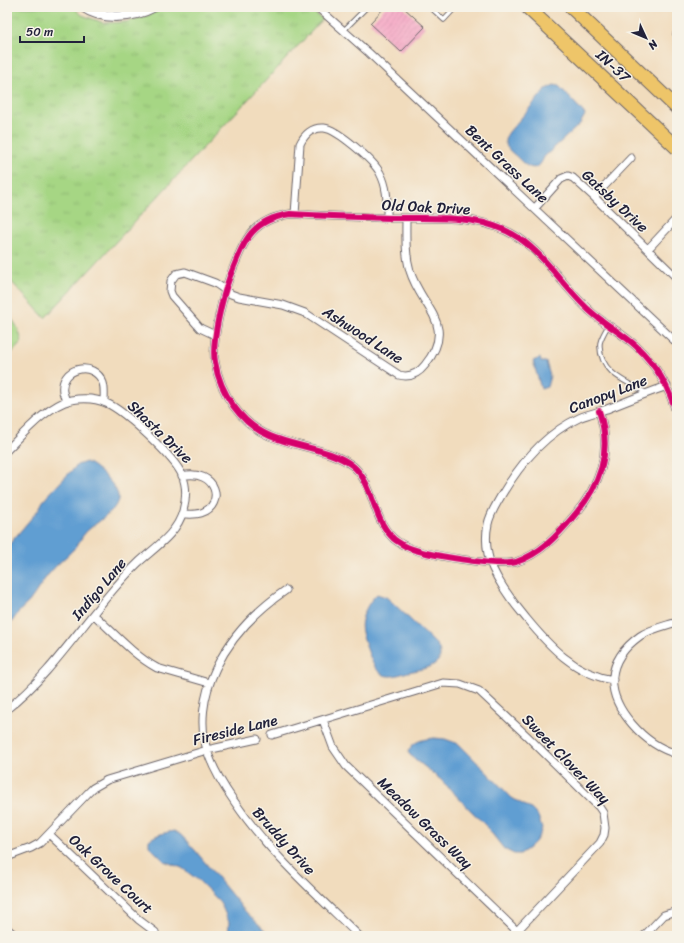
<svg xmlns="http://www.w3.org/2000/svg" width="684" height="943" font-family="Sriracha,sans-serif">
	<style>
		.grass { fill: url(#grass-tufts); stroke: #647c60 }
		.pitch { fill: #a6d684; stroke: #647c60 }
		.water { fill: #619ed2; stroke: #426086 }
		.building { fill: url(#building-hatch) }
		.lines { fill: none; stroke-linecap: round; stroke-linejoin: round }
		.service-casing { stroke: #6a6368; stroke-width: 5.5 }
		.minor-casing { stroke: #6a6368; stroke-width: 9 }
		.tertiary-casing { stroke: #6a6368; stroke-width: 11 }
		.motorway-casing { stroke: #6a6368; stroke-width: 15 }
		.service { stroke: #fff; stroke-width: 3.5 }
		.minor { stroke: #fff; stroke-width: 7 }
		.tertiary { stroke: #fff; stroke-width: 9 }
		.motorway { stroke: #eec569; stroke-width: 13 }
		.cycleway-casing { stroke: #f7f3e8; stroke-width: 8 }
		.cycleway { stroke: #d6006c; stroke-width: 6 }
		.labels { text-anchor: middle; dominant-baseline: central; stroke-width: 3; stroke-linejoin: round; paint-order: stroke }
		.street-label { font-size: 15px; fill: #22223b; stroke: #f7f3e8 }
	</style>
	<defs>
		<pattern id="grass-tufts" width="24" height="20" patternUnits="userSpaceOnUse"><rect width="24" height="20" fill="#a6d684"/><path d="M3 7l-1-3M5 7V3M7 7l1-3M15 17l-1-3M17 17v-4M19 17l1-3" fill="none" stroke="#8fb773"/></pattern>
		<pattern id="building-hatch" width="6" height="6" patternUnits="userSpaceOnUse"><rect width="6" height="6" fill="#f5a7c5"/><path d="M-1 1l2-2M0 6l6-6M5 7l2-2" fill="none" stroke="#d28faa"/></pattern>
	</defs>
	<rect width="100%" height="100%" fill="#f7f3e8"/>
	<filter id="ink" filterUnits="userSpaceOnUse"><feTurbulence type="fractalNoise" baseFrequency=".025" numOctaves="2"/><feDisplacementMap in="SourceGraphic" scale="8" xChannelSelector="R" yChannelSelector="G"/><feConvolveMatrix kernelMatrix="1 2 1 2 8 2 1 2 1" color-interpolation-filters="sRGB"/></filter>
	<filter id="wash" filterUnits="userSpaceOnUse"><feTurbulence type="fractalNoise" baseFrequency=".012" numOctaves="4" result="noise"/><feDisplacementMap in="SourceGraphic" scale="16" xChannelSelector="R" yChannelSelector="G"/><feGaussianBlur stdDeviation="0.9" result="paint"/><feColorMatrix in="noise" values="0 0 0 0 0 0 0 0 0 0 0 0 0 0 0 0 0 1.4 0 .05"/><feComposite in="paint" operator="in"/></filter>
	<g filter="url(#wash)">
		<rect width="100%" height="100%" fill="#f1dcbd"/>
		<path class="grass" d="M 7,7 L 73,7 L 82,15 L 104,23 L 126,22 L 148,15 L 162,7 L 305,7 L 323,19 L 45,318 L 7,277 Z"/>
		<path class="pitch" d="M 7,314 C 16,322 19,330 22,342 L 7,358 Z"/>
		<path class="water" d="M 554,85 L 559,86 L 584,113 L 585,115 L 580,124 L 544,157 C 537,176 525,166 516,156 C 512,153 505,147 505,141 C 505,138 507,135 509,132 L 546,89 Z
			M 540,358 L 541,362 L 546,362 L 550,376 L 547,387 L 541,389 L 533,361 Z
			M 86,462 C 96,466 121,488 118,500 C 114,514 96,522 86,532 C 81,537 79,544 74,549 C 65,558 56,565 48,575 C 41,583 36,593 29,602 C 25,606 21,609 18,613 C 14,618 12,623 7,627 L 7,547 L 39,509 L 43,501 L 53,490 L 77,465 Z
			M 377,594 L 386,597 L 392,602 L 437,645 C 449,666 423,669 408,672 C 401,674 391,678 384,675 C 381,674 377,670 375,667 C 371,661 363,639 362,632 C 361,629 361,623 362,620 C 364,611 370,600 377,594 Z
			M 434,738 L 445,739 L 459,744 L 512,798 L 531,809 L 538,816 L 542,828 L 540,834 L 535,842 L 529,848 L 520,854 L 514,854 L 504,849 L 486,826 L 440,779 L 410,755 L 408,752 C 412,741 424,739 434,738 Z
			M 174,831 L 181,835 L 194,849 L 245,911 L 271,936 L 228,936 L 229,922 L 220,902 L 198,880 L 182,868 L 164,861 L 149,846 L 149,840 C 157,834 164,833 174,831 Z"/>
		<g id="blocks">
			<path class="building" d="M 385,7 L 403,7 L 425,27 L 401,52 L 370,23 Z"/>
		</g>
	</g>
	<g filter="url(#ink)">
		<use href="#blocks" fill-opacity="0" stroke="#6a6368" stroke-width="1"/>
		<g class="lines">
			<defs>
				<path id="service" d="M 430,7 L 444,20 L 456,7
					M 344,30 L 367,7
					M 677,30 L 675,34 L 677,37
					M 608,326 C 605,331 601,338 600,343 C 598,372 626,382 647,393"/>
				<path id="minor" d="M 317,7 L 369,53 L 677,343
					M 594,197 L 631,158
					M 535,208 L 561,179 L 568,176 L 573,178 L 594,197 L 677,278
					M 295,214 L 300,144 C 304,135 312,127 324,128 C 337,129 374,161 380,173 C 388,188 387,202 387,218
					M 648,249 L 677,218
					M 215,335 L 200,328 L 172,296 L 170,291 L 171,281 L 176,274 L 185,272 L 215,283 L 231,294 L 239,297 L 283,305 L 305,313 L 399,375 C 410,378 418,374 425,365 C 458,324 421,308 410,271 C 405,254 406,236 406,218
					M 66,401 C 65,399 64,395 63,392 C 59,368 94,359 103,383 C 105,389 104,396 104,402
					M 599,411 C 613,452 600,486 573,517 C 557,536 540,554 516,562 C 499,567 425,555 407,547 C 401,544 395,541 391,536 C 372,516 374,484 353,466 C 332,449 295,447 270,436 C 241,424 220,393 215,362 C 211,342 223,295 230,276 C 244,242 250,220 290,214 C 324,216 358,217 392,218 C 435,219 481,213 519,238 C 547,257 565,289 590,311 C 604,324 622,333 636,346 C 657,366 669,387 677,415
					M 7,450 C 23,434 48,405 71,400 C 83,398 95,398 106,403 C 124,410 175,458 182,475 C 187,486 186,500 183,511 C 177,534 154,548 138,563 C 91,608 59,668 7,709
					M 182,476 C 217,468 226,505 201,513 C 195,515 188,514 182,514
					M 286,590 C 257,610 232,635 216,668 C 203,695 198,727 209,756 C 215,772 224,787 234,801 C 268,852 315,893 359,936
					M 93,614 C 113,632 133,655 157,668 L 209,683
					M 677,622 C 665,626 650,629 640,636 C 605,661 605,693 632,724 C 644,738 659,749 677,754
					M 613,680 C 575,674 549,646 526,618 C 513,603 491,573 488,554 C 486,544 486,533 488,524 C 490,514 496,505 501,496 C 520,464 544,434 579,418 C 588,414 598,412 607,409 C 627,401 647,393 667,386
					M 323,720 L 333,747 L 346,766 L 522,936
					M 272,735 L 443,683 L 460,684 L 479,691 L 527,736 L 599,807 L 603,813 L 605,828 L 604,835 L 600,843 L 517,931
					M 49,834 L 139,920 L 155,932
					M 7,857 L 31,848 L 40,843 L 87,794 L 93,788 L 107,780 L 207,750 L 257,739
					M 644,936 L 664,915 L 677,911"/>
				<path id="tertiary" d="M 83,7 C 103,21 133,18 154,7
					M 7,930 L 14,936"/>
				<path id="motorway" d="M 527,7 L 677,148
					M 571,7 L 677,108"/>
			</defs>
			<use href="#service" class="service-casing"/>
			<use href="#minor" class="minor-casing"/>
			<use href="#tertiary" class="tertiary-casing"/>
			<use href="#motorway" class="motorway-casing"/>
			<use href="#service" class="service"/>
			<use href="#minor" class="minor"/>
			<use href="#tertiary" class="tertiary"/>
			<use href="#motorway" class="motorway"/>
			<defs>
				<path id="cycleway" d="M 599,411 C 613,452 600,486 573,517 C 557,536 540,554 516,562 C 499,567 425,555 407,547 C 401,544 395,541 391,536 C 372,516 374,484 353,466 C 332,449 295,447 270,436 C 241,424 220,393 215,362 C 211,342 223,295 230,276 C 244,242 250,220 290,214 C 324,216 358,217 392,218 C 435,219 481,213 519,238 C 547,257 565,289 590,311 C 604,324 622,333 636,346 C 657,366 669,387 677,415"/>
			</defs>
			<use href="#cycleway" class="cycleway-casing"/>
			<use href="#cycleway" class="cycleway"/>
		</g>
	</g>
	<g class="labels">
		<g class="street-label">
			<text transform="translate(613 66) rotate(43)">IN-37</text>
			<text transform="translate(507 164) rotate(43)">Bent Grass Lane</text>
			<text transform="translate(615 201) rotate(43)">Gatsby Drive</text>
			<text transform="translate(426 207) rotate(3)">Old Oak Drive</text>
			<text transform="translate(363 335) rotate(33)">Ashwood Lane</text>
			<text transform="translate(608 394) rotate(-21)">Canopy Lane</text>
			<text transform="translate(160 432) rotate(44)">Shasta Drive</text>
			<text transform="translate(99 589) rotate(-50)">Indigo Lane</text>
			<text transform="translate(235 730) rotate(-14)">Fireside Lane</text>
			<text transform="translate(566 759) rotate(46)">Sweet Clover Way</text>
			<text transform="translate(425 823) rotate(44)">Meadow Grass Way</text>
			<text transform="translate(284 841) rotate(48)">Bruddy Drive</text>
			<text transform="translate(111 874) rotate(43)">Oak Grove Court</text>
		</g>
	</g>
	<rect width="684" height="943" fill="none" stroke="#f7f3e8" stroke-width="24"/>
	<g transform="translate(646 38) rotate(134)" stroke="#f7f3e8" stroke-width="3" paint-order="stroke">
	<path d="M0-3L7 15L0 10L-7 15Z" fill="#22223b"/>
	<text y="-6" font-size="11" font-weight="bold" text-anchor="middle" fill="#22223b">N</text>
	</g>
	<path d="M20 36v6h64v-6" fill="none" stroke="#22223b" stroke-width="2"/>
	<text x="26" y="36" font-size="12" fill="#22223b" stroke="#f7f3e8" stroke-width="3" paint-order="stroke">50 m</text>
</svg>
